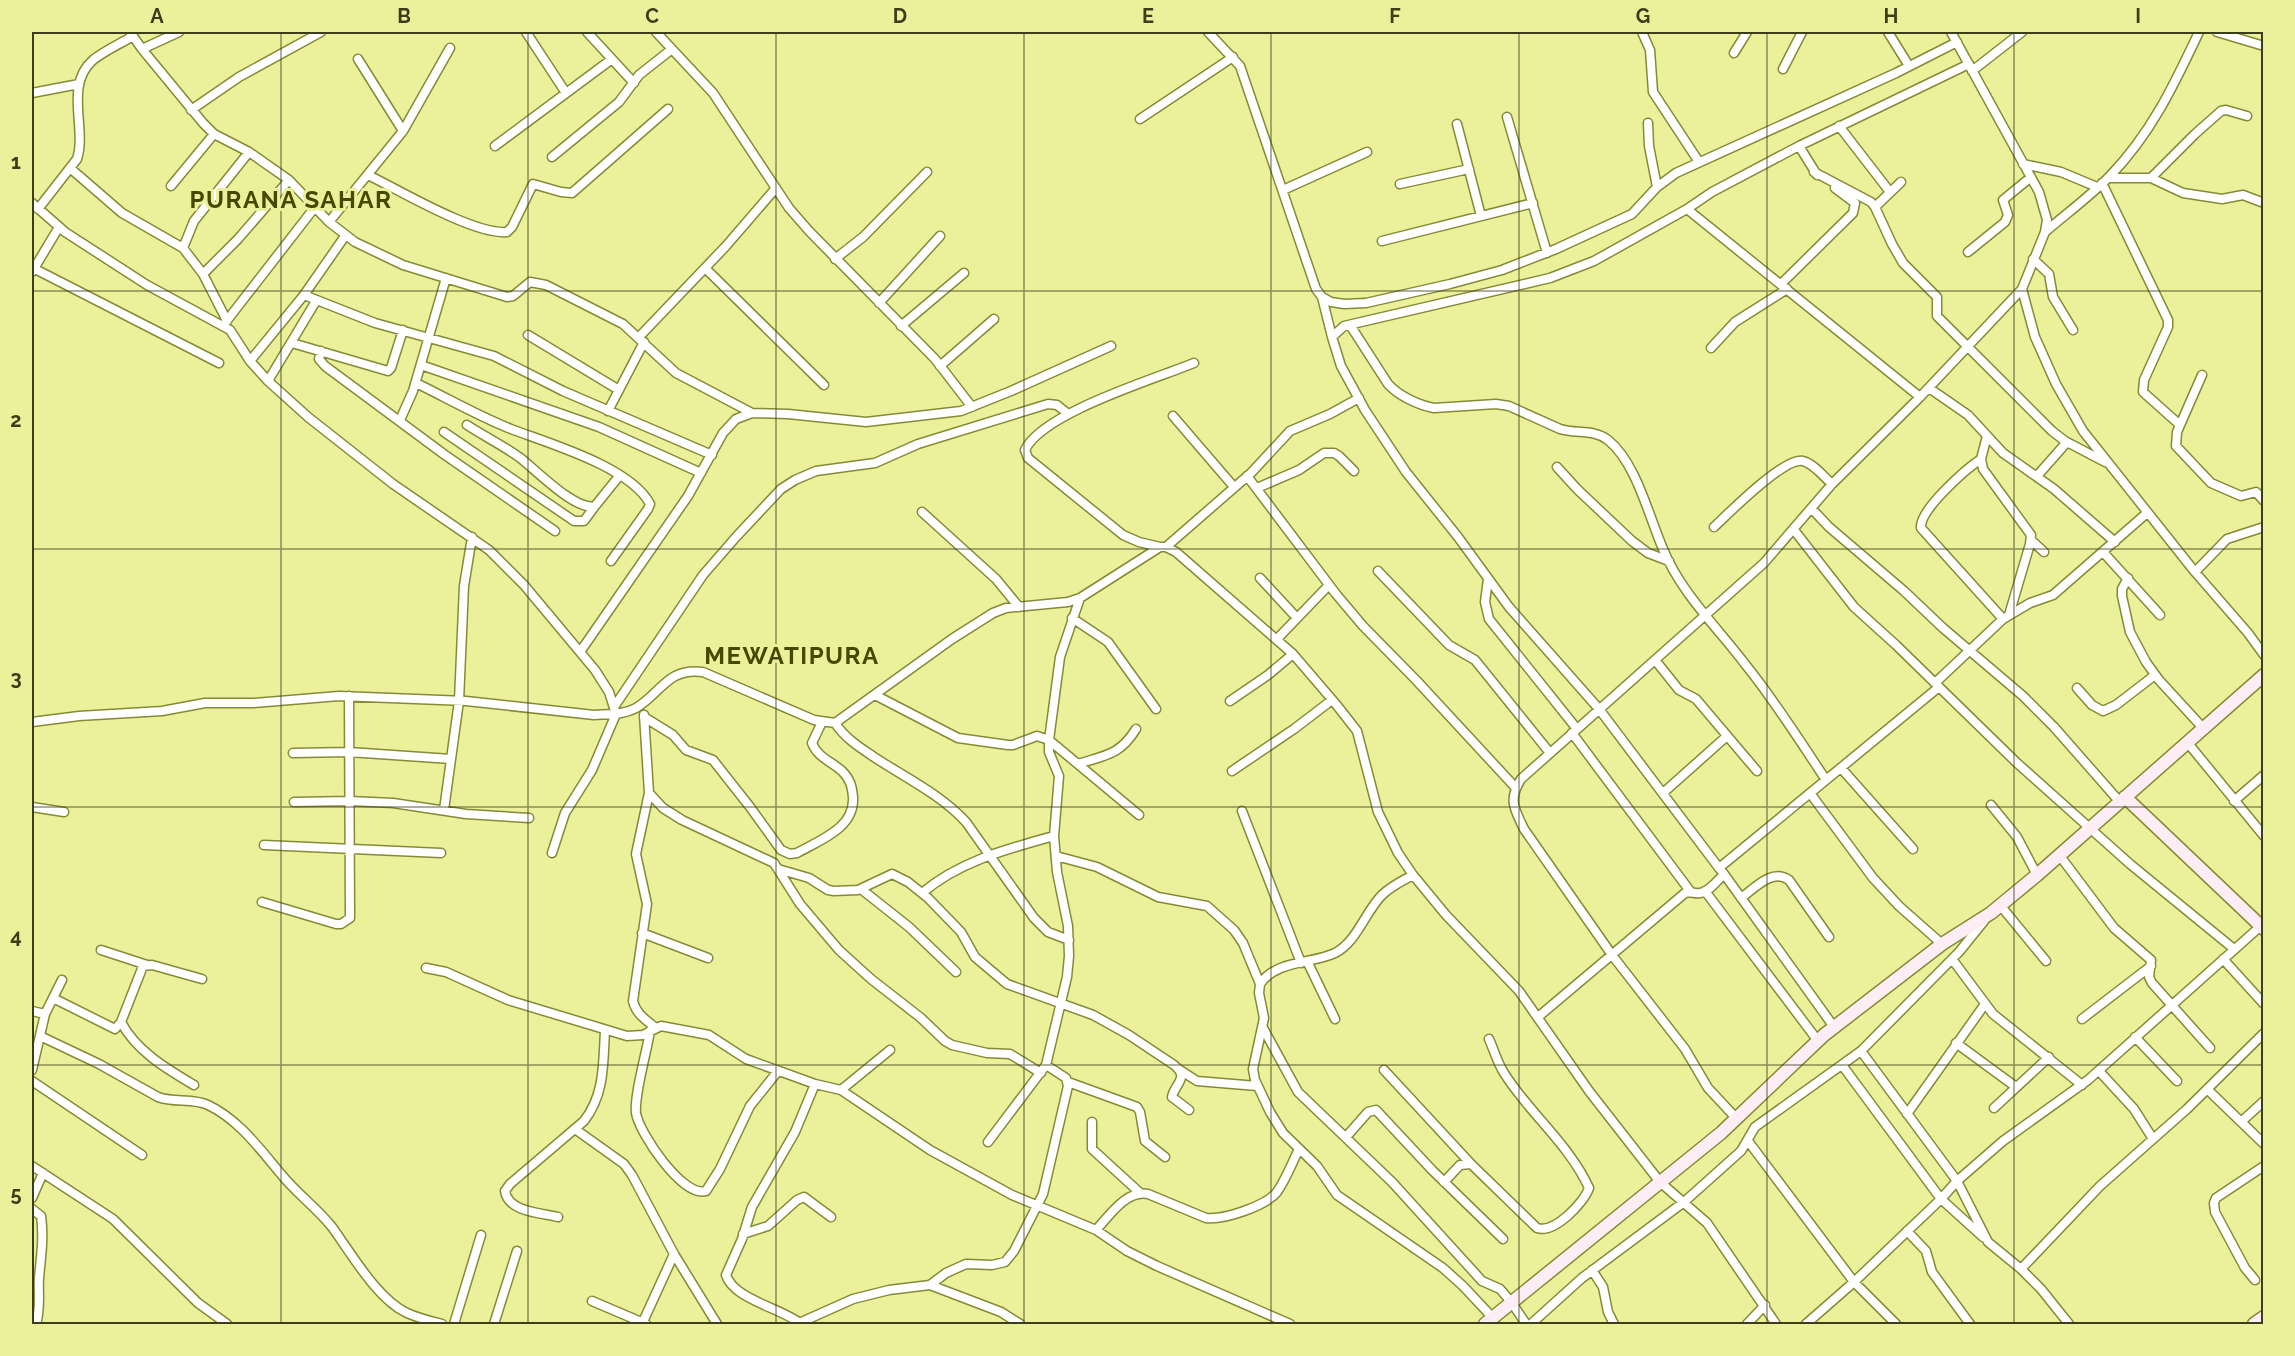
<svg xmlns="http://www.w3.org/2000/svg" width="2295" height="1356" font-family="Raleway,sans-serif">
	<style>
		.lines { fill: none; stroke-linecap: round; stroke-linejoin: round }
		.street-casing { stroke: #878a35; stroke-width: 11 }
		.secondary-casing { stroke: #878a35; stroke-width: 15 }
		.street { stroke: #fff; stroke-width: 8 }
		.secondary { stroke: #feedf4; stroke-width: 12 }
		.grid { fill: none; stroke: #3c3d1a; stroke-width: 1.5; stroke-opacity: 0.55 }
		.labels { text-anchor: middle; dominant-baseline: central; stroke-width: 6; stroke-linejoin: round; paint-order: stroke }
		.district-label { font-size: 24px; font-weight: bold; letter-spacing: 1.5px; fill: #474800; stroke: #ebf09a }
		.neatline { fill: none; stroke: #3c3d1a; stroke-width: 2 }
		.grid-label { font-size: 20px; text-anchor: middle; font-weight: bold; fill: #3c3d1a }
	</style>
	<rect width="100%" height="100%" fill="#ebf09a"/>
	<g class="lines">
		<defs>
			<path id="street" d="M 130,32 L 142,49 L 203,123 L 214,134 L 249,152 L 289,180 L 329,222 L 355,242 L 403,265 L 507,297 L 513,296 L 530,282 L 546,285 L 623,324 L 676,373 L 752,413
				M 526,32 L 566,93
				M 587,32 L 634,83
				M 656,32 L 713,93 L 789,208 L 809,231 L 935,359 L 972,407
				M 1208,32 L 1240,66 L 1316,289 L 1322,297 L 1331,302 L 1344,304 L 1366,303 L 1450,284 L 1502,270 L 1556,249 L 1632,214 L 1657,187 L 1676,173 L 1896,73 L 1957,42
				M 1642,32 L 1650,50 L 1653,92 L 1699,162
				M 1888,32 L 1909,66
				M 1951,32 L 2039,192 L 2047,220 L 2045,232 L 2022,289 L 2035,337 L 2056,384 L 2083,431 L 2195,572 L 2248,633 L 2264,655
				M 2217,32 L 2264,46
				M 142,49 L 179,32
				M 1734,53 L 1747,32
				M 358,59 L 403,131
				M 1783,69 L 1802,32
				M 1972,71 L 2022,32
				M 32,93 L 79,84
				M 191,110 L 239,77 L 321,32
				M 1507,117 L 1547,253
				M 1140,119 L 1233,57
				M 1648,123 L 1649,146 L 1657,187
				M 1457,124 L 1481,216
				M 1839,126 L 1890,192
				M 495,146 L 612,59
				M 1799,146 L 1817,175
				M 552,157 L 619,102 L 639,75 L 672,49
				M 2023,164 L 2061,172 L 2097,187
				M 70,168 L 122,213 L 183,248 L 203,274 L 227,321
				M 1814,172 L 1871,202 L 1875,207 L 1892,244 L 1903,263 L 1937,297 L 1937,316 L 2052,431 L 2065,441 L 2105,462
				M 368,175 C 399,190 474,235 507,232 L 512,227 L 533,184 L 561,192 L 572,193 L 668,109
				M 2108,178 L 2151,178 L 2183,193 L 2222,199 L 2243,195 L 2264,203
				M 2151,178 L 2195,134 L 2221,111 L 2226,110 L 2247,116
				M 2102,183 L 2168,320 L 2168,327 L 2144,380 L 2143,392 L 2180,425
				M 1400,184 L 1469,169
				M 171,186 L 214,134
				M 1283,190 L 1367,152
				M 32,203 L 65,232 L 147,285 L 230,330 L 250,361 L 268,381 L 308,417 L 393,484 L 489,550 L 524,585 L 595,670 L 609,692 L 616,714 L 592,770 L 565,813 L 552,853
				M 1875,207 L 1901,182
				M 38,209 L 77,159 C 87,129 64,85 93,60 C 104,51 120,44 133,36
				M 1687,209 L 1712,192 L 1799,146 L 1969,64
				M 329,222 L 403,131 L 450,48
				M 2045,232 C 2066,214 2089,197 2109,177 C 2151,134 2174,85 2199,32
				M 1382,241 L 1533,203
				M 183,248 L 194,221 L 249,152
				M 1968,252 L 2005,222 L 2008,215 L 2003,200 L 2031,177
				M 835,259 L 863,237 L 927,172
				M 2033,259 L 2049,274 L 2053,297 L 2073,330
				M 705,268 L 824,385
				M 35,269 L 219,363
				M 32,272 L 59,227
				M 203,274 L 238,239 L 289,180
				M 1781,284 L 1853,213 L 1855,203 L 1835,188
				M 304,295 L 375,323 L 494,356 L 563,391 L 712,455
				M 1322,297 L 1332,337
				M 879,303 L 940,236
				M 225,323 L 315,207
				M 1350,325 L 1388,384 C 1399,396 1418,405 1434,408 L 1496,404 L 1509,406 L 1560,429 C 1576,434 1594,429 1608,440 C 1636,462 1649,517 1663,549 C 1681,593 1717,627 1745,664 C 1775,701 1800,741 1826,780
				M 901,326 L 964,273
				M 528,335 L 619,390
				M 639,337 L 726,246 L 776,188
				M 292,343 L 388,371 L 391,368 L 403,330
				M 1711,348 L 1735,322 L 1787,289
				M 321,351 L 319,359 L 325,366 L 445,455 L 555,531
				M 250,361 L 304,295 L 345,236
				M 421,365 L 599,427 L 701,473
				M 940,366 L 994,319
				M 2202,375 L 2177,432 L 2176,446 L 2211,483 L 2241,496 L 2256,492 L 2264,501
				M 268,381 L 316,301
				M 416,383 C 447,398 478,416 511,429 C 548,443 631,467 650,504 L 648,509 L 611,561
				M 1929,388 L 1968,415 L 2003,453 L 2054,489 L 2115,542
				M 608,411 L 644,342
				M 1173,416 L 1234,487
				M 400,420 L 413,391 L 446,278
				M 467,425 C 484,436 502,445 519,457 C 534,468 576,512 595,506 L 620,475
				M 444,432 L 574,521 L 584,521 L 595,506
				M 1987,436 L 1981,459 L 1983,469 L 2031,535 L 2030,544 L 2009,615
				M 1981,459 C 1966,469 1919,510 1921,528 L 2003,619
				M 1557,467 L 1577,489 L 1632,541 L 1648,553 L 1669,561
				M 1247,476 L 1336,594 L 1363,626 L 1416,680 L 1515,787
				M 2037,476 L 2067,442
				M 1257,488 L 1299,470 L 1324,453 L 1334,453 L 1339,456 L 1354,471
				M 1812,509 L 1829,527 L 1904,591 L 1943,628 L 2023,696 L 2054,727 L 2119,801
				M 922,512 L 996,579 L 1019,607
				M 1714,527 C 1729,513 1784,457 1803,461 C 1814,464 1823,476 1832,484
				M 1794,530 L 1854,607 L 1896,645 L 2017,763 L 2130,864 L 2234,949
				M 2031,540 L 2044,552
				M 1160,547 L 1139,542 L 1123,535 L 1028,458 L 1025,450 C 1042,413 1155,379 1194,363
				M 1166,547 L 1251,473 L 1290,431 L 1330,414 L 1359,398
				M 2103,552 L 2160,615
				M 1378,571 L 1449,645 L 1475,660 L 1550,753
				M 2195,572 L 2227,539 L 2264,527
				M 1260,578 L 1297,618
				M 2128,578 L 2122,589 L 2122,596 L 2130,632 L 2146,662 L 2159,680 L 2203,728
				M 1488,579 L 1485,602 L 1489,619 L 1577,729
				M 1072,618 L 1108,642 L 1156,709
				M 1277,639 L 1329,585
				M 580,652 L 688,496 L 723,433 L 736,419 L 752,413 L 788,414 L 866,422 L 961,411 L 1011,391 L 1111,346
				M 1655,660 L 1679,690 L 1696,699 L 1757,771
				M 1935,683 L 2003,619 L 2030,603 L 2053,595 L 2147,513
				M 2077,688 L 2092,705 L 2103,711 L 2116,705 L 2155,675
				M 875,695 L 958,738 L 1008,745 L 1013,745 L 1037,736 L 1049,740 L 1139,815
				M 1230,701 L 1268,675 L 1293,654
				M 614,707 L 703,575 L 736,537 L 781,489 L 795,480 L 816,471 L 875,463 L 918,444 L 1048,404 L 1057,405 L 1067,413
				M 644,715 L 649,793 L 636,854 L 647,904 L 633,1001 C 636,1014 646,1020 656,1028
				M 644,717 L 673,735 L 686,750 L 713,760 L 750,807 L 781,850 L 790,854 L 797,853 C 820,840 855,828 853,797 C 852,786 850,779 842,771 C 832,762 817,757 812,743 L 822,722
				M 32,722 L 79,716 L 162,711 L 205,703 L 253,703 L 339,696 L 466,701 L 594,715 C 608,714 623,715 636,708 C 661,693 668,667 703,672 L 814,720 L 835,723 L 952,639 L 993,613 L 1006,608 L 1068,602 L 1080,598 L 1149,554 L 1160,547 L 1166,547 L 1176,552 L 1293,654 L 1335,703 L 1357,731 L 1378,812 L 1398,853 L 1413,875 L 1446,915 L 1519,991 L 1589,1091 L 1660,1182 L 1707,1223 L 1776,1324
				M 835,723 C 845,738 859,747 874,757 C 906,778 940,794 966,822 L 1034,918 L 1048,932 L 1069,940
				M 1572,733 L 1690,891
				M 2187,742 L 2264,836
				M 293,753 L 349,752 L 451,759
				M 1078,764 C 1106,755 1120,755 1136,729
				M 1841,768 L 1913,849
				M 1232,771 L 1294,729 L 1332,700
				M 649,793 L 663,808 L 682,820 L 774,863 L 800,904 L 839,950 L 871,979 L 921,1018 L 945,1041 L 952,1045 L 987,1053 L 1010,1054 L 1041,1073
				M 1663,793 L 1727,736
				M 1810,793 L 1873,878 L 1899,906 L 1942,944
				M 2234,801 L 2264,775
				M 294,802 L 350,801 L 393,803 L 466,814 L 529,818
				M 1991,805 L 2017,837 L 2037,875
				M 32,807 L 64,812
				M 444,810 L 459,701 L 464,586 L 472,537
				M 1242,811 L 1301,963
				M 264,845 L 441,853
				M 1056,856 L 1097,867 L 1158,897 L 1207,906 L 1234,930 L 1243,943 L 1260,984 L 1259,993 L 1264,1018 L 1253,1069 L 1255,1080 L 1270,1112 L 1283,1133 L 1317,1166 L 1337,1195 L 1443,1268 L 1463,1286 L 1493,1318
				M 2060,856 L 2114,928 L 2151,960 L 2149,977 L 2152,983 L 2210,1048
				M 1719,868 L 1599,709 L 1509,607 L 1458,537 L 1406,472 L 1365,410 L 1341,366 L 1332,337 L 1344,326 L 1550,278 L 1594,261 L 1687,209 L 1920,397
				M 778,869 L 809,878 L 828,890 L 834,891 L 858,890 L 892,874 L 908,882 L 928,898 L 961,932 L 975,957 L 1007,984 L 1093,1015 L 1129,1035 L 1174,1065 C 1190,1078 1175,1083 1172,1097 L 1189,1110
				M 1724,874 L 1834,1027
				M 861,889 L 909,927 L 956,972
				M 1705,891 L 1818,1041
				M 922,893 C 960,861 1007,849 1054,836
				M 1741,898 C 1755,888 1772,868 1789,880 L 1829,937
				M 262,902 L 336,924 L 341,924 L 350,918 L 349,696
				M 2000,905 L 2046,961
				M 1984,921 L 1959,952 L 1861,1051 L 1957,1181 L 1988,1242 L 2021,1269 L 2041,1289 L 2069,1324
				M 642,933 L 708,958
				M 101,950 L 147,965
				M 1952,959 L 1993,1014 L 2082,1085
				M 2223,959 L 2264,1004
				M 1307,961 L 1335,1019
				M 426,968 L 446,972 L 508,1000 L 627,1036 L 643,1035 L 661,1026 L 709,1035 L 746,1059 L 815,1084 L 841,1090 L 930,1150 L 1012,1195 L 1096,1230 L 1127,1251 L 1157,1266 L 1290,1324
				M 1260,984 C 1276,960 1312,964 1335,953 C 1357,942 1365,912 1382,895 C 1391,886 1402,881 1413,875
				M 53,998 L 115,1029 L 121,1022 L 143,966 L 152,965 L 202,979
				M 32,1011 L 45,1014
				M 1538,1017 L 1685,893 C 1692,891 1694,894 1700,893 C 1709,892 1718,880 1724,874 L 1719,868 L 1939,687
				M 2082,1019 L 2151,966
				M 121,1022 C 136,1051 167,1069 194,1085
				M 1263,1028 L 1298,1092 L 1392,1182 L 1482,1281 L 1500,1289 L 1512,1303 L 1526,1324
				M 650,1031 C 647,1051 634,1095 636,1113 C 639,1133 683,1198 706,1191 L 720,1169 L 750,1106 L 778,1071
				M 40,1036 L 99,1064 L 158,1097 C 174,1103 193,1098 208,1105 C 238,1119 260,1149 281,1174 C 296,1193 317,1208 332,1227 C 351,1253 377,1299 407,1313 C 418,1318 430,1321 442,1324
				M 2135,1037 L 2177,1081
				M 1956,1043 L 2016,1087
				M 1842,1065 L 1941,1199 L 1983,1237
				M 32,1070 L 45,1014 L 62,980
				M 1180,1070 L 1197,1081 L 1257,1086
				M 1384,1070 L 1471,1164
				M 2099,1071 L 2134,1109 L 2153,1139
				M 32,1081 L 142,1155
				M 1068,1082 L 1137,1107 L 1140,1112 L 1145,1141 L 1165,1157
				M 2207,1089 L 2264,1144
				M 841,1090 L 890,1050
				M 1994,1108 L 2049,1057
				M 1907,1114 L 1985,1004
				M 1736,1118 L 1708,1088 L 1685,1049 L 1612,955 L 1524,829 C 1514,808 1508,800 1521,779 L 1764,563 L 1832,484 L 1920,397 L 2022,289
				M 1092,1122 L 1092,1149 L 1139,1192
				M 2241,1122 L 2264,1101
				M 575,1129 L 624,1164 L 632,1175 L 674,1254 L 717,1324
				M 1346,1137 L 1368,1112 L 1376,1110 L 1432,1170 L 1503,1239
				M 1748,1141 L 1854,1282 L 1896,1324
				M 988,1142 L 1046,1065 L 1067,977 L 1069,956 L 1068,926 L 1057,872 L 1054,836 L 1059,776 L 1049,752 L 1049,740 L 1060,657 L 1080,598
				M 32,1166 L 113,1219 L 198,1303 L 227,1324
				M 1444,1182 L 1460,1165 L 1471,1164 L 1537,1228 C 1554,1234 1584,1203 1589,1188 C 1569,1144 1529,1113 1504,1073 C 1497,1062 1494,1050 1489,1039
				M 32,1198 L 43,1173
				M 32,1209 L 41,1216 C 44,1238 41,1256 39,1278 C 38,1293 41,1309 36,1324
				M 558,1217 C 541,1213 508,1212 505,1191 L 510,1184 L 584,1121 C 605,1094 603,1063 605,1031
				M 1096,1230 C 1110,1215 1126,1190 1148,1194 L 1206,1218 C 1224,1220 1266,1206 1277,1192 C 1286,1179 1292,1163 1299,1149
				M 1907,1231 L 1926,1251 L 1932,1272 L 1970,1324
				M 743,1234 L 768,1226 L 797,1200 L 804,1197 L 831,1217
				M 2021,1269 L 2100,1186 L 2187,1109 L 2264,1033
				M 1592,1270 L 1603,1287 L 1608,1312 L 1614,1324
				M 2255,1280 L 2245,1268 L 2215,1212 L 2214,1203 L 2216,1198 L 2264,1166
				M 930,1285 L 1001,1312 L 1020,1324
				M 592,1301 L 646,1324
				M 454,1324 L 481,1235
				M 494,1324 L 517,1251
				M 642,1324 L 674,1254
				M 797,1324 L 853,1299 L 889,1290 L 930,1285 L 946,1273 L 966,1264 L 992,1265 L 1005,1262 L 1014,1251 L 1043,1194 L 1068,1086 L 1066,1078 L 1046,1065
				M 801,1324 C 782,1308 734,1300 726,1275 L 742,1239 L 752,1207 L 795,1132 L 815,1084
				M 1531,1324 L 1582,1278 L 1684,1202 L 1741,1151 L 1755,1127 L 1861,1051
				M 1747,1324 L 1765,1305
				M 1806,1324 L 1854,1282 L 1941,1199 L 1957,1181 L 2003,1141 L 2088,1080 L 2263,924"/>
			<path id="secondary" d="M 2125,797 L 2264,929
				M 1485,1324 L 1721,1133 L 1824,1035 L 1942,944 L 1991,913 L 2037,875 L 2264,675
				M 2254,1324 L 2264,1317"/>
		</defs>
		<use href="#street" class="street-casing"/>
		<use href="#secondary" class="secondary-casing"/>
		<use href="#street" class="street"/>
		<use href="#secondary" class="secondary"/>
	</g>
	<path class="grid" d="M 281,32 L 281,1324M 528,32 L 528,1324M 776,32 L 776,1324M 1024,32 L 1024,1324M 1271,32 L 1271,1324M 1519,32 L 1519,1324M 1767,32 L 1767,1324M 2014,32 L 2014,1324M 32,291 L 2264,291M 32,549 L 2264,549M 32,807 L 2264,807M 32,1065 L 2264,1065"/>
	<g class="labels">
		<g class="district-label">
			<text x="291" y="199">PURANA SAHAR</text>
			<text x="792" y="655">MEWATIPURA</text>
		</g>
	</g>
	<rect width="2295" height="1356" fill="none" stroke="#ebf09a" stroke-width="66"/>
	<rect x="33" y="33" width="2229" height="1290" class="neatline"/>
	<g class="grid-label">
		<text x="157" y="23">A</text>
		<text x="404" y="23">B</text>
		<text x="652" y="23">C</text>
		<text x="900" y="23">D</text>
		<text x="1148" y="23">E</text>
		<text x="1395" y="23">F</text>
		<text x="1643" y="23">G</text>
		<text x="1891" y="23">H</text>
		<text x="2138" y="23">I</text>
		<text x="16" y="169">1</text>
		<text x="16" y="427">2</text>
		<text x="16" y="685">3</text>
		<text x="16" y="943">4</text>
		<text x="16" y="1201">5</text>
	</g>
</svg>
